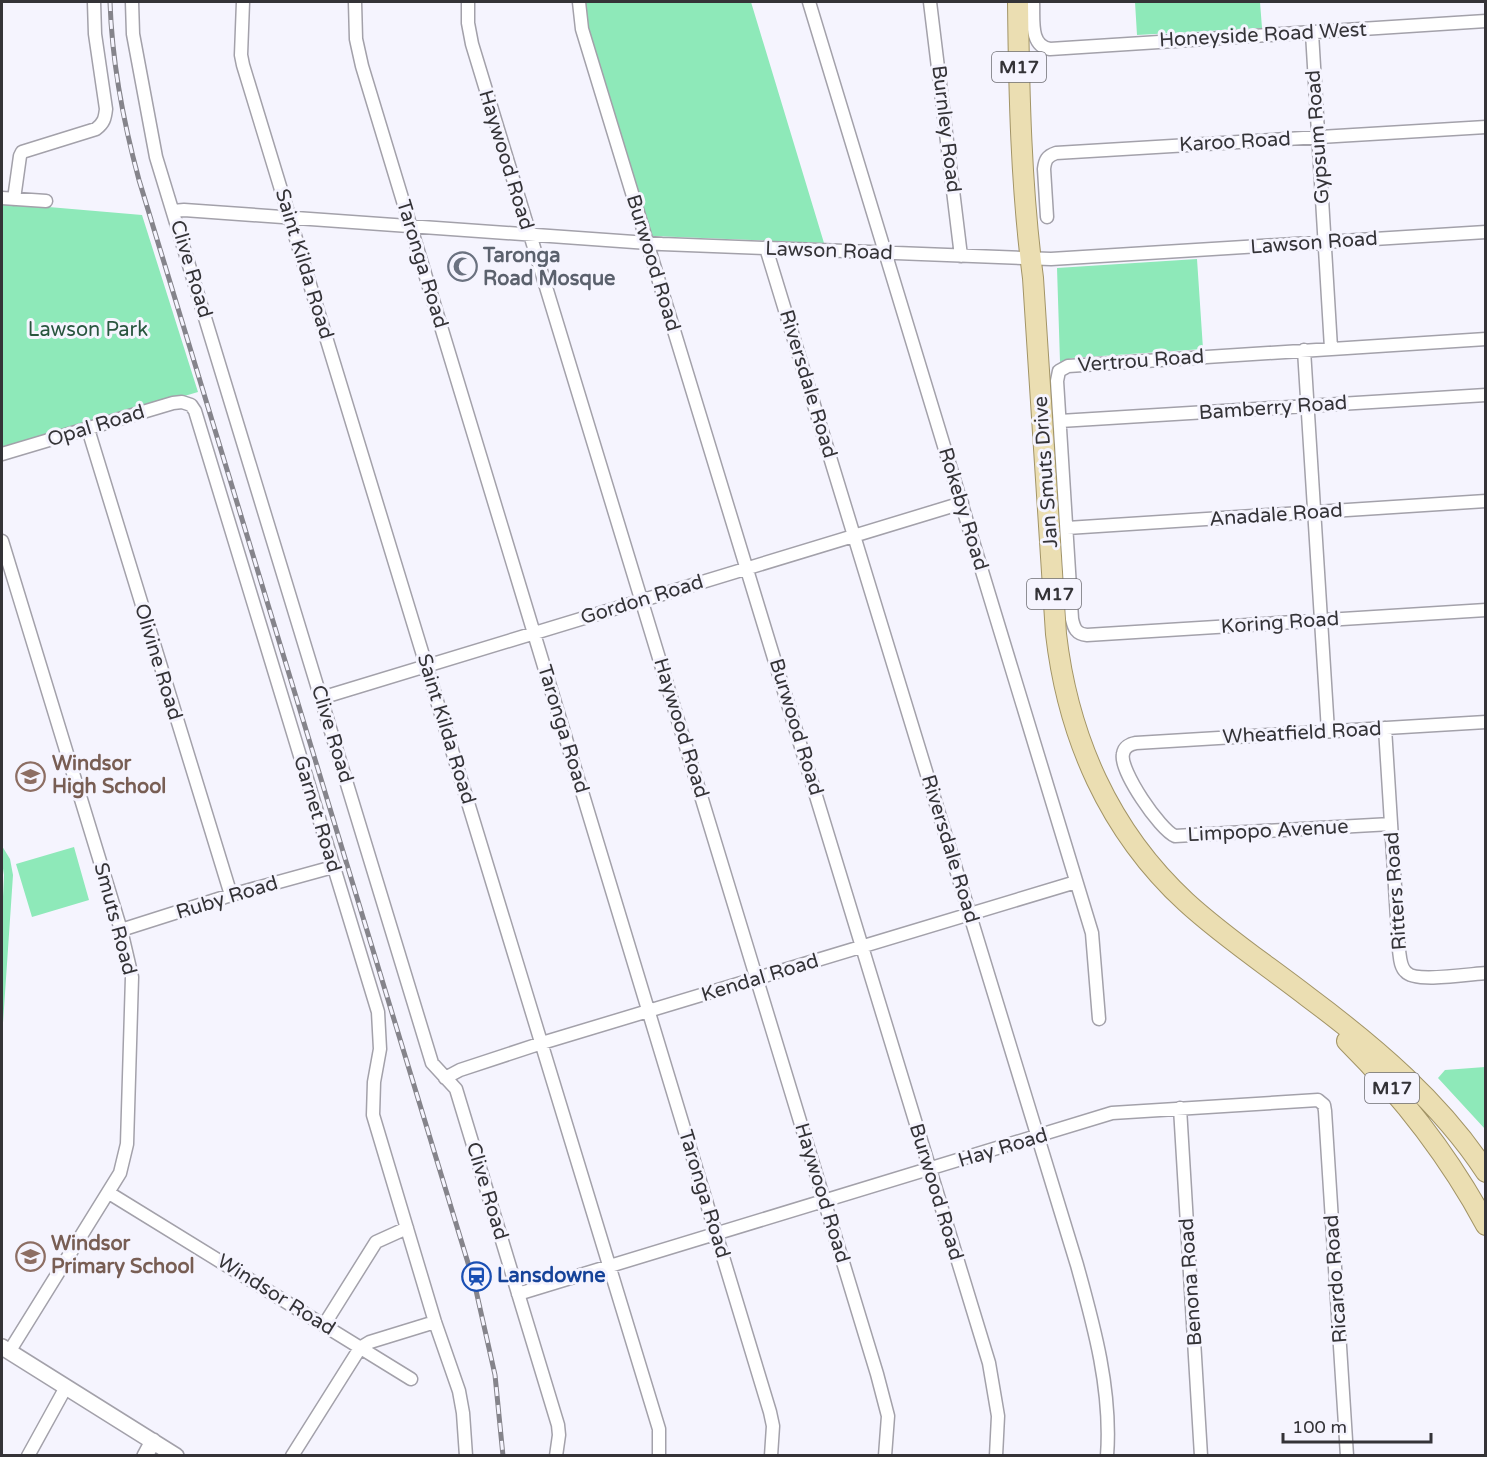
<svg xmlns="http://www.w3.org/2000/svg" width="1487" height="1457" font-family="'Varela Round',sans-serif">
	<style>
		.green { fill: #8ee9b9 }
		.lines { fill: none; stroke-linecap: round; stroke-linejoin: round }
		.minor-casing { stroke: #a3a1aa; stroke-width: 15 }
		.tertiary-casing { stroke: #a3a1aa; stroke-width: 18 }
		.primary-casing { stroke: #a29466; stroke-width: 22 }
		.minor { stroke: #fff; stroke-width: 12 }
		.tertiary { stroke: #fff; stroke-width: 15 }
		.primary { stroke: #ebdeb2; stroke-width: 20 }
		.rail-casing { stroke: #85848b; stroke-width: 5 }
		.rail { stroke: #f5f4fe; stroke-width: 3; stroke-dasharray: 9; stroke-linecap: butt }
		.labels { text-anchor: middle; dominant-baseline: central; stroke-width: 6; stroke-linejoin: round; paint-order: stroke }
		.shield { fill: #f5f4fe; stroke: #6e6d73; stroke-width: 1.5 }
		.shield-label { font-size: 18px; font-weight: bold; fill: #343337 }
		.street-label { font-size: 20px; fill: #343337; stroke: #f5f4fe }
		.worship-label { font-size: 20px; font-weight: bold; fill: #5b616d; stroke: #f5f4fe; text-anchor: start }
		.park-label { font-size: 20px; fill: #28553e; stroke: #f5f4fe }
		.education-label { font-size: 20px; font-weight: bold; fill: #785e54; stroke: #f5f4fe; text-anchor: start }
		.transit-label { font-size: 20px; font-weight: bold; fill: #164399; stroke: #f5f4fe; text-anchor: start }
	</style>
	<rect width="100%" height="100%" fill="#f5f4fe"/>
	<path class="green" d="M 583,2 L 751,2 L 824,243 L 653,236 L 650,234 L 586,25 Z
		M 1135,2 L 1260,2 L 1262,28 L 1137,35 Z
		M 2,203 L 142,215 L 198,392 L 2,450 Z
		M 1197,259 L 1203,349 L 1072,358 L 1060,362 L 1057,268 Z
		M 2,846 L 10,859 L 13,875 L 3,1023 L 2,1023 L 2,918 L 4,875 L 2,862 Z
		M 74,847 L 89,900 L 32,917 L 16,864 Z
		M 1485,1067 L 1486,1067 L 1485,1129 L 1438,1078 L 1445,1070 Z"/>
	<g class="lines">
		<defs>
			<path id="minor" d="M 132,2 L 133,34 L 156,157 L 432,1063 L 456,1089 L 466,1122 L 558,1425 L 559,1435 L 556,1456
				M 243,2 L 241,55 L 243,65 L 659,1429 L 659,1456
				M 355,2 L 356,39 L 362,66 L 770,1412 L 773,1426 L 771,1456
				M 468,2 L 468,23 L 472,44 L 877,1374 L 888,1416 L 885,1456
				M 579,2 L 582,29 L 989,1363 L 998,1416 L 996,1456
				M 809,2 L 1092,933 L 1099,1019
				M 930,2 L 961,256
				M 1033,2 C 1034,18 1029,46 1050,49 L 1486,21
				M 1312,33 L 1331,348
				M 2,198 L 46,201
				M 14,199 L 20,156 L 22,152 L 96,129 C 104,123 105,118 106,109 L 95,34 L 94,2
				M 173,211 L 184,210 L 662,244 L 1051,259 L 1486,232
				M 1047,217 L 1044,169 C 1045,160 1047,156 1056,153 L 1486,127
				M 766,248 L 1077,1265 C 1094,1326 1112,1391 1107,1456
				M 1486,339 L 1068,366 L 1059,371 L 1057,381 L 1072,619 C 1074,628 1076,634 1087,635 L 1486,610
				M 1304,350 L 1328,731
				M 1060,421 L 1486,395
				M 88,429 L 231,895
				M 2,454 L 173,403 L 182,402 L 191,405 L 195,411 L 378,1012 L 380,1049 L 374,1082 L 373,1115 L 435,1322 L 459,1391 L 463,1413 L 466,1456
				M 1067,528 L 1486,501
				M 2,541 L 121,930 L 132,977 L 127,1144 L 120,1173 L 9,1352
				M 321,698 L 962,503
				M 1385,728 L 1399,950 C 1400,957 1400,967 1406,972 C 1415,983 1470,974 1486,973
				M 1391,824 L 1175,836 C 1160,830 1119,770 1123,754 C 1124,747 1130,744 1136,743 L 1486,722
				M 121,930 L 231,895 L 333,867
				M 445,1078 L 460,1070 L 542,1043 L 1076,882
				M 1180,1108 L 1201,1456
				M 109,1193 L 411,1379
				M 518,1294 L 1112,1113 L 1318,1100 L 1324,1105 L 1325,1111 L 1347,1456
				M 324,1325 L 376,1242 L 407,1228
				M 28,1456 L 66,1387
				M 292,1456 L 360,1348 L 370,1342 L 435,1322"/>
			<path id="tertiary" d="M 2,1347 L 176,1456
				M 145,1456 L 153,1441"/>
			<path id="primary" d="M 1018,2 C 1019,94 1021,186 1033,278 L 1056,634 C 1068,737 1109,831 1186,902 C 1224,937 1268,966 1308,997 C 1375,1047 1440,1102 1486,1172
				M 1347,1041 C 1402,1096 1449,1156 1486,1225"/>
		</defs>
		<use href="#minor" class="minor-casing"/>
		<use href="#tertiary" class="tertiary-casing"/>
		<use href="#primary" class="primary-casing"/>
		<use href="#minor" class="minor"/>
		<use href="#tertiary" class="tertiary"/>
		<use href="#primary" class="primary"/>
		<defs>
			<path id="rail" d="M 110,2 C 112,63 123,121 139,180 L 475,1286 L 495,1375 L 503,1456"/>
		</defs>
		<use href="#rail" class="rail-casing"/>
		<use href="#rail" class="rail"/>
	</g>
	<defs>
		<symbol id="mosque-ring" viewBox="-11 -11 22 22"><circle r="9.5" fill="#f5f4fe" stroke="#6b7280" stroke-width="1.5"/><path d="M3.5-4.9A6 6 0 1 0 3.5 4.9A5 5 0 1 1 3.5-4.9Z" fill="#6b7280"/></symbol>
		<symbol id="school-ring" viewBox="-11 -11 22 22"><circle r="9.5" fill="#f5f4fe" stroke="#8d6e63" stroke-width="1.5"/><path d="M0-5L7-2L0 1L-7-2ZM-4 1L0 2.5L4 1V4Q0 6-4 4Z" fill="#8d6e63"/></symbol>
		<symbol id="station-ring" viewBox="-11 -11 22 22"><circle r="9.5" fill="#f5f4fe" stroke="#1a4fb4" stroke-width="1.5"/><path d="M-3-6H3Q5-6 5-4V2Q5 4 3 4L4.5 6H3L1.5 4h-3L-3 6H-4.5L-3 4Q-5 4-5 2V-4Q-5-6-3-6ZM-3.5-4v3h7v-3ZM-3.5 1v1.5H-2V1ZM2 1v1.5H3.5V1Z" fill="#1a4fb4"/></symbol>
	</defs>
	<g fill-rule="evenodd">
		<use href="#mosque-ring" x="446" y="250" width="33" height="33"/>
		<use href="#school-ring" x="14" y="760" width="33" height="33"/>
		<use href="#school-ring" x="14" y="1240" width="33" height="33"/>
		<use href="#station-ring" x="460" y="1260" width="33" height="33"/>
	</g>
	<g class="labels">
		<g class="shield">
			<rect x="992" y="52" width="54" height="30" rx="4.5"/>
			<rect x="1027" y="579" width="54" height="30" rx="4.5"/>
			<rect x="1365" y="1073" width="54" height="30" rx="4.5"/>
		</g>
		<g class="shield-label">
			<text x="1019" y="67">M17</text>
			<text x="1054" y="594">M17</text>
			<text x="1392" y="1088">M17</text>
		</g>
		<g class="street-label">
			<text transform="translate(1263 35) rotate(-3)">Honeyside Road West</text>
			<text transform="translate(946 129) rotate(83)">Burnley Road</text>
			<text transform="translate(1318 137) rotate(-94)">Gypsum Road</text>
			<text transform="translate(1235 142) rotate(-3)">Karoo Road</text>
			<text transform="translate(506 160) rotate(73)">Haywood Road</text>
			<text transform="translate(1314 243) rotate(-4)">Lawson Road</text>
			<text transform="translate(829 251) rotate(2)">Lawson Road</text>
			<text transform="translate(653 263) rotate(73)">Burwood Road</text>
			<text transform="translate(304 264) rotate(73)">Saint Kilda Road</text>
			<text transform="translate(422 264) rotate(73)">Taronga Road</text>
			<text transform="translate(191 269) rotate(73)">Clive Road</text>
			<text transform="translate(1141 361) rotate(-4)">Vertrou Road</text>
			<text transform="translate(808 384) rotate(73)">Riversdale Road</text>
			<text transform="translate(1273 408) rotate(-4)">Bamberry Road</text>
			<text transform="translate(96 426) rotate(-17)">Opal Road</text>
			<text transform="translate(1046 472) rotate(-94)">Jan Smuts Drive</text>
			<text transform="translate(963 509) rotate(73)">Rokeby Road</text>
			<text transform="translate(1276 515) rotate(-4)">Anadale Road</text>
			<text transform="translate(642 600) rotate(-17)">Gordon Road</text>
			<text transform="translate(1280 623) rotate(-4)">Koring Road</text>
			<text transform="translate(158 662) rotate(73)">Olivine Road</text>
			<text transform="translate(796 727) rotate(73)">Burwood Road</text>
			<text transform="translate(681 728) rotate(73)">Haywood Road</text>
			<text transform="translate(446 729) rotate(73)">Saint Kilda Road</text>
			<text transform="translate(563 729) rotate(73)">Taronga Road</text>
			<text transform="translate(1302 733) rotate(-3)">Wheatfield Road</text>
			<text transform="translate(332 734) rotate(73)">Clive Road</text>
			<text transform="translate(317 814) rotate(73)">Garnet Road</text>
			<text transform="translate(1268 831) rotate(-3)">Limpopo Avenue</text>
			<text transform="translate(950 849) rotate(73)">Riversdale Road</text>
			<text transform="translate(1396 891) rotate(-94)">Ritters Road</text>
			<text transform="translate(227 898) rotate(-17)">Ruby Road</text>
			<text transform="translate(115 919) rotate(75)">Smuts Road</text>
			<text transform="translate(760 978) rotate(-17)">Kendal Road</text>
			<text transform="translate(1003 1148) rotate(-17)">Hay Road</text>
			<text transform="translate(487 1191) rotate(73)">Clive Road</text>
			<text transform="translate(936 1192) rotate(73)">Burwood Road</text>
			<text transform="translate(822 1193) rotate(73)">Haywood Road</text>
			<text transform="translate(704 1194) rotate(73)">Taronga Road</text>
			<text transform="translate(1336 1279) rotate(-94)">Ricardo Road</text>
			<text transform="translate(1191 1282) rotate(-94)">Benona Road</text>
			<text transform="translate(276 1295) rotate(32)">Windsor Road</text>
		</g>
		<g class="worship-label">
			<text x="483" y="256">Taronga<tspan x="483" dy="23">Road Mosque</tspan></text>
		</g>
		<g class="park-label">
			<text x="88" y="330">Lawson Park</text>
		</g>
		<g class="education-label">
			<text x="52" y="764">Windsor<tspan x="52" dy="23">High School</tspan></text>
			<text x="51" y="1244">Windsor<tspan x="51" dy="23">Primary School</tspan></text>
		</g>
		<g class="transit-label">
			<text x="497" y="1276">Lansdowne</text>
		</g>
	</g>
	<rect width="1487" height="1457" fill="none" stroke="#343337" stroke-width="6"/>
	<path d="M1283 1433v9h148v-9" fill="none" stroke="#343337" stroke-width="3"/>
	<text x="1292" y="1433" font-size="18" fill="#343337" stroke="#f5f4fe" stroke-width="4.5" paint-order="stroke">100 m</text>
</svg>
